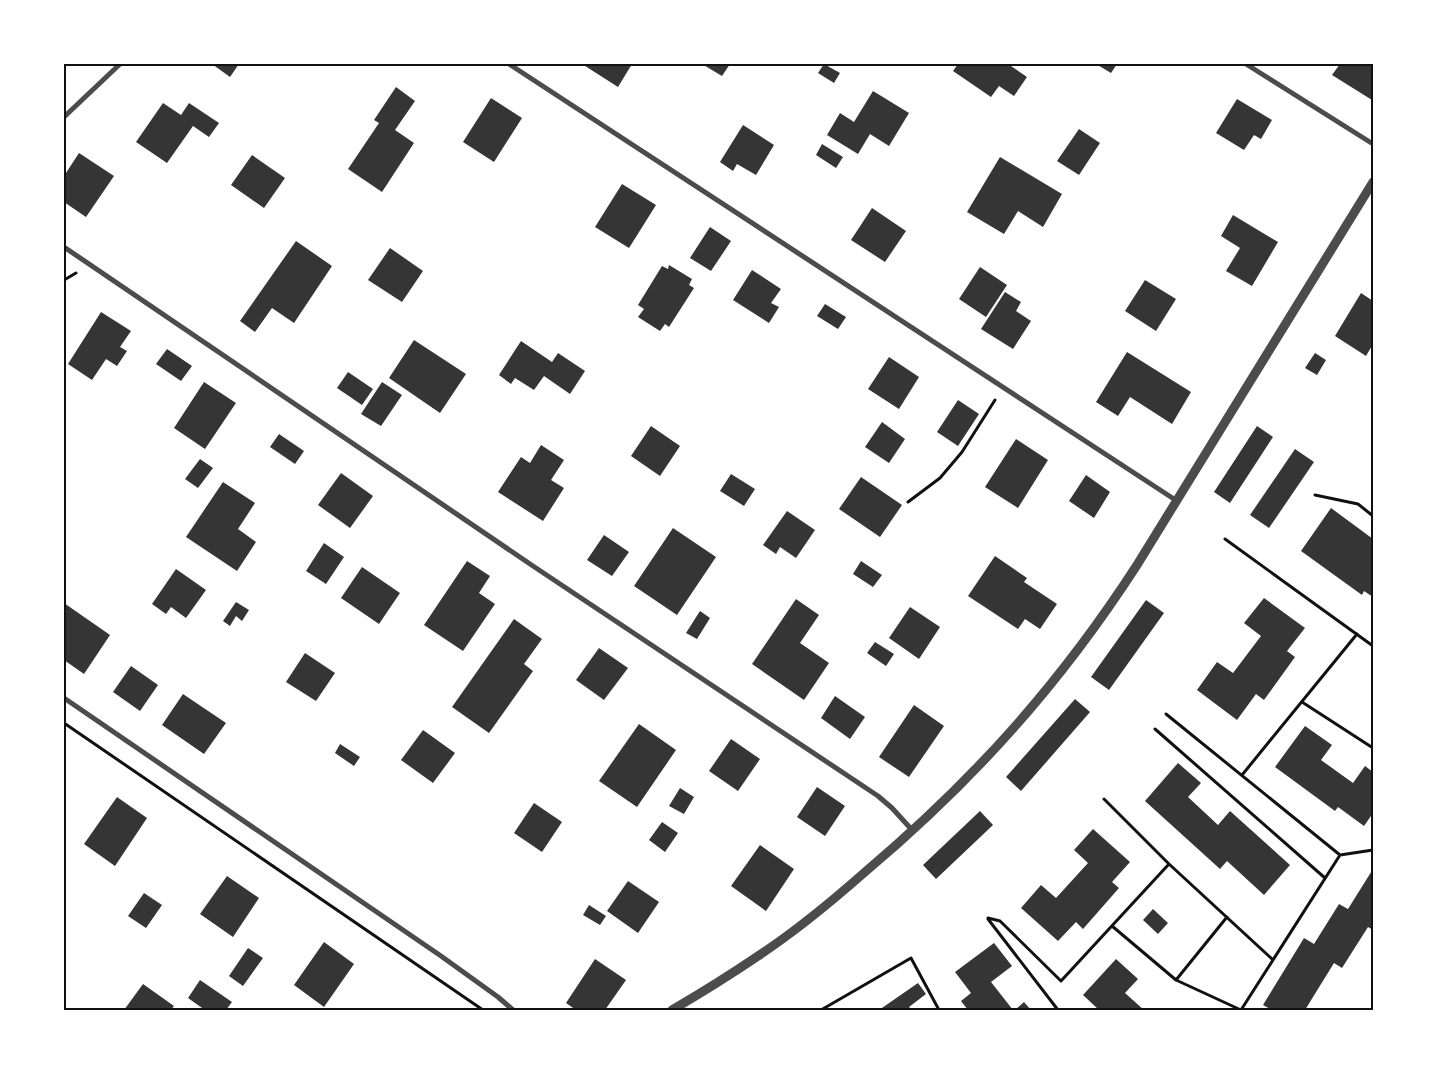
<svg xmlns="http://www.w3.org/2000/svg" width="1437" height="1074" font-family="'DM Sans',sans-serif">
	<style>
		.building { fill: #353535 }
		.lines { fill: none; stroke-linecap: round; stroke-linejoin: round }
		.path { stroke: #111; stroke-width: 3 }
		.minor { stroke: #4c4c4c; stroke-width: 5 }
		.tertiary { stroke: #4c4c4c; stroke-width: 9 }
		.neatline { fill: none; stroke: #111; stroke-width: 2 }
	</style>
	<rect width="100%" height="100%" fill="#fff"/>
	<path class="building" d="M 212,64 L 239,64 L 230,77 Z
		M 582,64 L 632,64 L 618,87 Z
		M 702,64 L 730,64 L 722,76 Z
		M 824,64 L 840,73 L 834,83 L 818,73 Z
		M 958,64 L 1008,64 L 1027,77 L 1014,96 L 999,86 L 991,97 L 953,71 Z
		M 1096,64 L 1117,64 L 1111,73 Z
		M 1340,64 L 1373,64 L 1372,100 L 1332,75 Z
		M 396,87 L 415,101 L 395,130 L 414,143 L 382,192 L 348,169 L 379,123 L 374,120 Z
		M 873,91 L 909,113 L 889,146 L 870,134 L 858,154 L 827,135 L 840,113 L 854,122 Z
		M 491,98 L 522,118 L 494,162 L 463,142 Z
		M 1237,99 L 1272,120 L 1261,139 L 1254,135 L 1244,150 L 1216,133 Z
		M 163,103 L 181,115 L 189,103 L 219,123 L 209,137 L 193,126 L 167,163 L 136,142 Z
		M 743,125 L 774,145 L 756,175 L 737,164 L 733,171 L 720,162 Z
		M 1079,129 L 1100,143 L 1079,175 L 1057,161 Z
		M 822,144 L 843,157 L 836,168 L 816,155 Z
		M 79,153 L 114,176 L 86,217 L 64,202 L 64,176 Z
		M 252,155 L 285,178 L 264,208 L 231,185 Z
		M 1000,157 L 1062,194 L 1043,227 L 1018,211 L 1004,234 L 967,212 Z
		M 622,184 L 656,205 L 629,248 L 595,227 Z
		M 872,208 L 906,231 L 885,262 L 851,240 Z
		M 1233,215 L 1278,242 L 1252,286 L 1226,271 L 1240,248 L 1221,236 Z
		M 710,227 L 731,241 L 711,271 L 690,258 Z
		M 296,241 L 332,266 L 294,323 L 272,308 L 255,332 L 240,321 Z
		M 390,248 L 423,271 L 402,302 L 368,280 Z
		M 669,265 L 692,279 L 689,285 L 694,288 L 669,327 L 665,324 L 660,331 L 638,317 L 644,309 L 638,305 L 662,266 L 668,269 Z
		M 980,267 L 1007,285 L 986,317 L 959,299 Z
		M 752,270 L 781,289 L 771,303 L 779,307 L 769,323 L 733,300 Z
		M 1145,280 L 1176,299 L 1156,331 L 1125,311 Z
		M 1005,292 L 1021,302 L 1016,311 L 1031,321 L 1013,349 L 981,329 Z
		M 1361,293 L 1373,301 L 1373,344 L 1366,356 L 1335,336 Z
		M 825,304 L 846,317 L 838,329 L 817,316 Z
		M 101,312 L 131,331 L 120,347 L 127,351 L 117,366 L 106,359 L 92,380 L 68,364 Z
		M 414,340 L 466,374 L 440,413 L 389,378 Z
		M 521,341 L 552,362 L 558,353 L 585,371 L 570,394 L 544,376 L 534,390 L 515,378 L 511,384 L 499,375 Z
		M 167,349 L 192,366 L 181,381 L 156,364 Z
		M 1127,352 L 1191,392 L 1172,424 L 1130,397 L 1118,416 L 1096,402 Z
		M 1315,353 L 1326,360 L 1317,375 L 1305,368 Z
		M 889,357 L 919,377 L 899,409 L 868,389 Z
		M 348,372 L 373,389 L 362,405 L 337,388 Z
		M 204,382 L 236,403 L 205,449 L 174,428 Z
		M 382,382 L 402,395 L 381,426 L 361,414 Z
		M 958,400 L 979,414 L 958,446 L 937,432 Z
		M 882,422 L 905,439 L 889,463 L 865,447 Z
		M 651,426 L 680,446 L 660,476 L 631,456 Z
		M 1257,426 L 1273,437 L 1230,503 L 1214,492 Z
		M 279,434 L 304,451 L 295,464 L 270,447 Z
		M 1016,439 L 1048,460 L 1018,508 L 985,487 Z
		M 541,445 L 564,460 L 551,480 L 564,488 L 543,521 L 498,492 L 521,457 L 530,463 Z
		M 1295,449 L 1314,462 L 1269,528 L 1250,515 Z
		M 200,459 L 213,468 L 198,488 L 185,479 Z
		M 341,473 L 373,496 L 350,528 L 318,505 Z
		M 731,474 L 755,489 L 744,506 L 720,491 Z
		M 1086,475 L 1110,492 L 1094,518 L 1069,501 Z
		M 861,477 L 902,505 L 880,537 L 839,509 Z
		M 223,482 L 255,503 L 238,529 L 256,542 L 237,571 L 186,537 Z
		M 1331,508 L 1373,539 L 1373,597 L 1364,591 L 1362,595 L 1301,551 Z
		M 787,511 L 815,530 L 796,558 L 780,547 L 776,554 L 763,545 Z
		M 673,528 L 716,557 L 677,615 L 634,586 Z
		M 604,535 L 629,552 L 612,576 L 587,560 Z
		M 324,543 L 344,557 L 326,584 L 306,571 Z
		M 995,556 L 1027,578 L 1024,582 L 1057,604 L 1040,629 L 1025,619 L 1018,629 L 968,596 Z
		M 467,561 L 490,576 L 479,593 L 495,604 L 463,651 L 424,625 Z
		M 861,561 L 882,575 L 873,587 L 853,574 Z
		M 362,567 L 400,593 L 379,624 L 341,598 Z
		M 176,569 L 206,590 L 186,618 L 171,607 L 166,614 L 152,604 Z
		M 1264,598 L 1305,628 L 1287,651 L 1295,657 L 1264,700 L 1256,694 L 1237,720 L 1197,690 L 1217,662 L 1233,673 L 1261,636 L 1244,623 Z
		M 796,599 L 819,615 L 800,643 L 829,663 L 804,700 L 752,664 Z
		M 1146,600 L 1164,613 L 1109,690 L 1091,677 Z
		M 236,602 L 249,610 L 242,621 L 236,616 L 230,626 L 223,621 Z
		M 64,603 L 110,635 L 84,674 L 64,660 Z
		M 910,607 L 940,627 L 919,659 L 889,638 Z
		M 700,611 L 710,618 L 697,639 L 686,633 Z
		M 514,619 L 542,639 L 524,664 L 533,671 L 489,733 L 452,707 Z
		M 875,642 L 894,654 L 886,666 L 867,653 Z
		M 599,648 L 628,668 L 604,700 L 576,680 Z
		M 305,653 L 335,673 L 316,701 L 286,682 Z
		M 131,666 L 158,685 L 140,711 L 113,692 Z
		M 183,694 L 226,723 L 204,754 L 162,725 Z
		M 835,696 L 865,717 L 850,739 L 821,718 Z
		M 1075,699 L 1090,712 L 1021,791 L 1006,777 Z
		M 914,705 L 944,726 L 909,777 L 879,757 Z
		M 639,724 L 676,750 L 637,807 L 599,781 Z
		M 1305,726 L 1332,745 L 1321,760 L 1353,783 L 1365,766 L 1373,772 L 1373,813 L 1364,826 L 1338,807 L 1335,811 L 1275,767 Z
		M 423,730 L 455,753 L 433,783 L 401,760 Z
		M 731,739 L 760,759 L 738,791 L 709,771 Z
		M 340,744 L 360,757 L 354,766 L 335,753 Z
		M 1178,763 L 1201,783 L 1188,797 L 1218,825 L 1230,811 L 1290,865 L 1264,895 L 1227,861 L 1220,869 L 1145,801 Z
		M 817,787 L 845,806 L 825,836 L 797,817 Z
		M 680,788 L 694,797 L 684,814 L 669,806 Z
		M 117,797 L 147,818 L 115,866 L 84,844 Z
		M 534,803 L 562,822 L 542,852 L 514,833 Z
		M 980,811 L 993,825 L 936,879 L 923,865 Z
		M 662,822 L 678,833 L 665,852 L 649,840 Z
		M 1093,829 L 1130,862 L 1112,882 L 1119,888 L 1083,929 L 1076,922 L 1058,941 L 1021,908 L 1041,885 L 1056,898 L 1088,863 L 1074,850 Z
		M 760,845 L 794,869 L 766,911 L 731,886 Z
		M 1373,869 L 1373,930 L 1368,927 L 1342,968 L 1334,963 L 1305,1010 L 1272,1010 L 1263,1005 L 1304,938 L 1314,944 L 1339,904 L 1348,909 Z
		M 227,876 L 259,898 L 233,937 L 200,914 Z
		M 628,881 L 659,902 L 638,933 L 607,911 Z
		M 144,893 L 162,905 L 146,928 L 128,916 Z
		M 589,905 L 606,916 L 600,925 L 583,915 Z
		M 1153,909 L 1168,923 L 1158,934 L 1143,920 Z
		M 324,942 L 354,964 L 324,1007 L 294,985 Z
		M 994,943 L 1012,966 L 991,982 L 1013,1010 L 968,1010 L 961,1001 L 971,993 L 955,972 Z
		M 248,948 L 263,958 L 243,986 L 229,976 Z
		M 595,959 L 626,980 L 605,1010 L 576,1010 L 566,1003 Z
		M 1116,959 L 1138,979 L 1125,993 L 1144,1010 L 1099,1010 L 1083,995 Z
		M 200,980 L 232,1002 L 226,1010 L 205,1010 L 188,998 Z
		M 918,983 L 926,994 L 909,1007 L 912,1010 L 879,1010 Z
		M 143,984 L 174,1006 L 171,1010 L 124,1010 Z
		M 1024,1002 L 1031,1010 L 1015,1010 Z"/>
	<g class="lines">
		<path class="path" d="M 64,280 L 76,273
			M 1315,495 L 1358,504 L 1373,516
			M 908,502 L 940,478 L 962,452 L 995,400
			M 1225,539 L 1373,646
			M 1302,702 L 1373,748
			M 1166,714 L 1340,855 L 1373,850
			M 64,723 L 483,1010
			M 1155,729 L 1325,878
			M 1242,775 L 1357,634
			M 1104,799 L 1169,864 L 1272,959
			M 988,918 L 1000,921 L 1061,981 L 1169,864
			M 988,919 L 1058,1010
			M 1112,926 L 1176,980 L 1241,1010
			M 1176,980 L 1227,917
			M 821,1010 L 911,958 L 939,1010
			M 1241,1010 L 1340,855"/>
		<path class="minor" d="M 509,64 L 1177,501
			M 1246,64 L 1373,144
			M 64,117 L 120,64
			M 64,247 L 533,566 L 878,796 L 892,808 L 913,831
			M 64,698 L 441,956 L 498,997 L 513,1010"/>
		<path class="tertiary" d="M 672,1010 C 701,993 730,975 758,956 C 796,931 831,902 865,872 C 974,780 1060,684 1137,565 L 1373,182"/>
	</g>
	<rect width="1437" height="1074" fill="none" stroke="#ffffff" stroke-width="130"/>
	<rect x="65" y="65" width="1307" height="944" class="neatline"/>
</svg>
